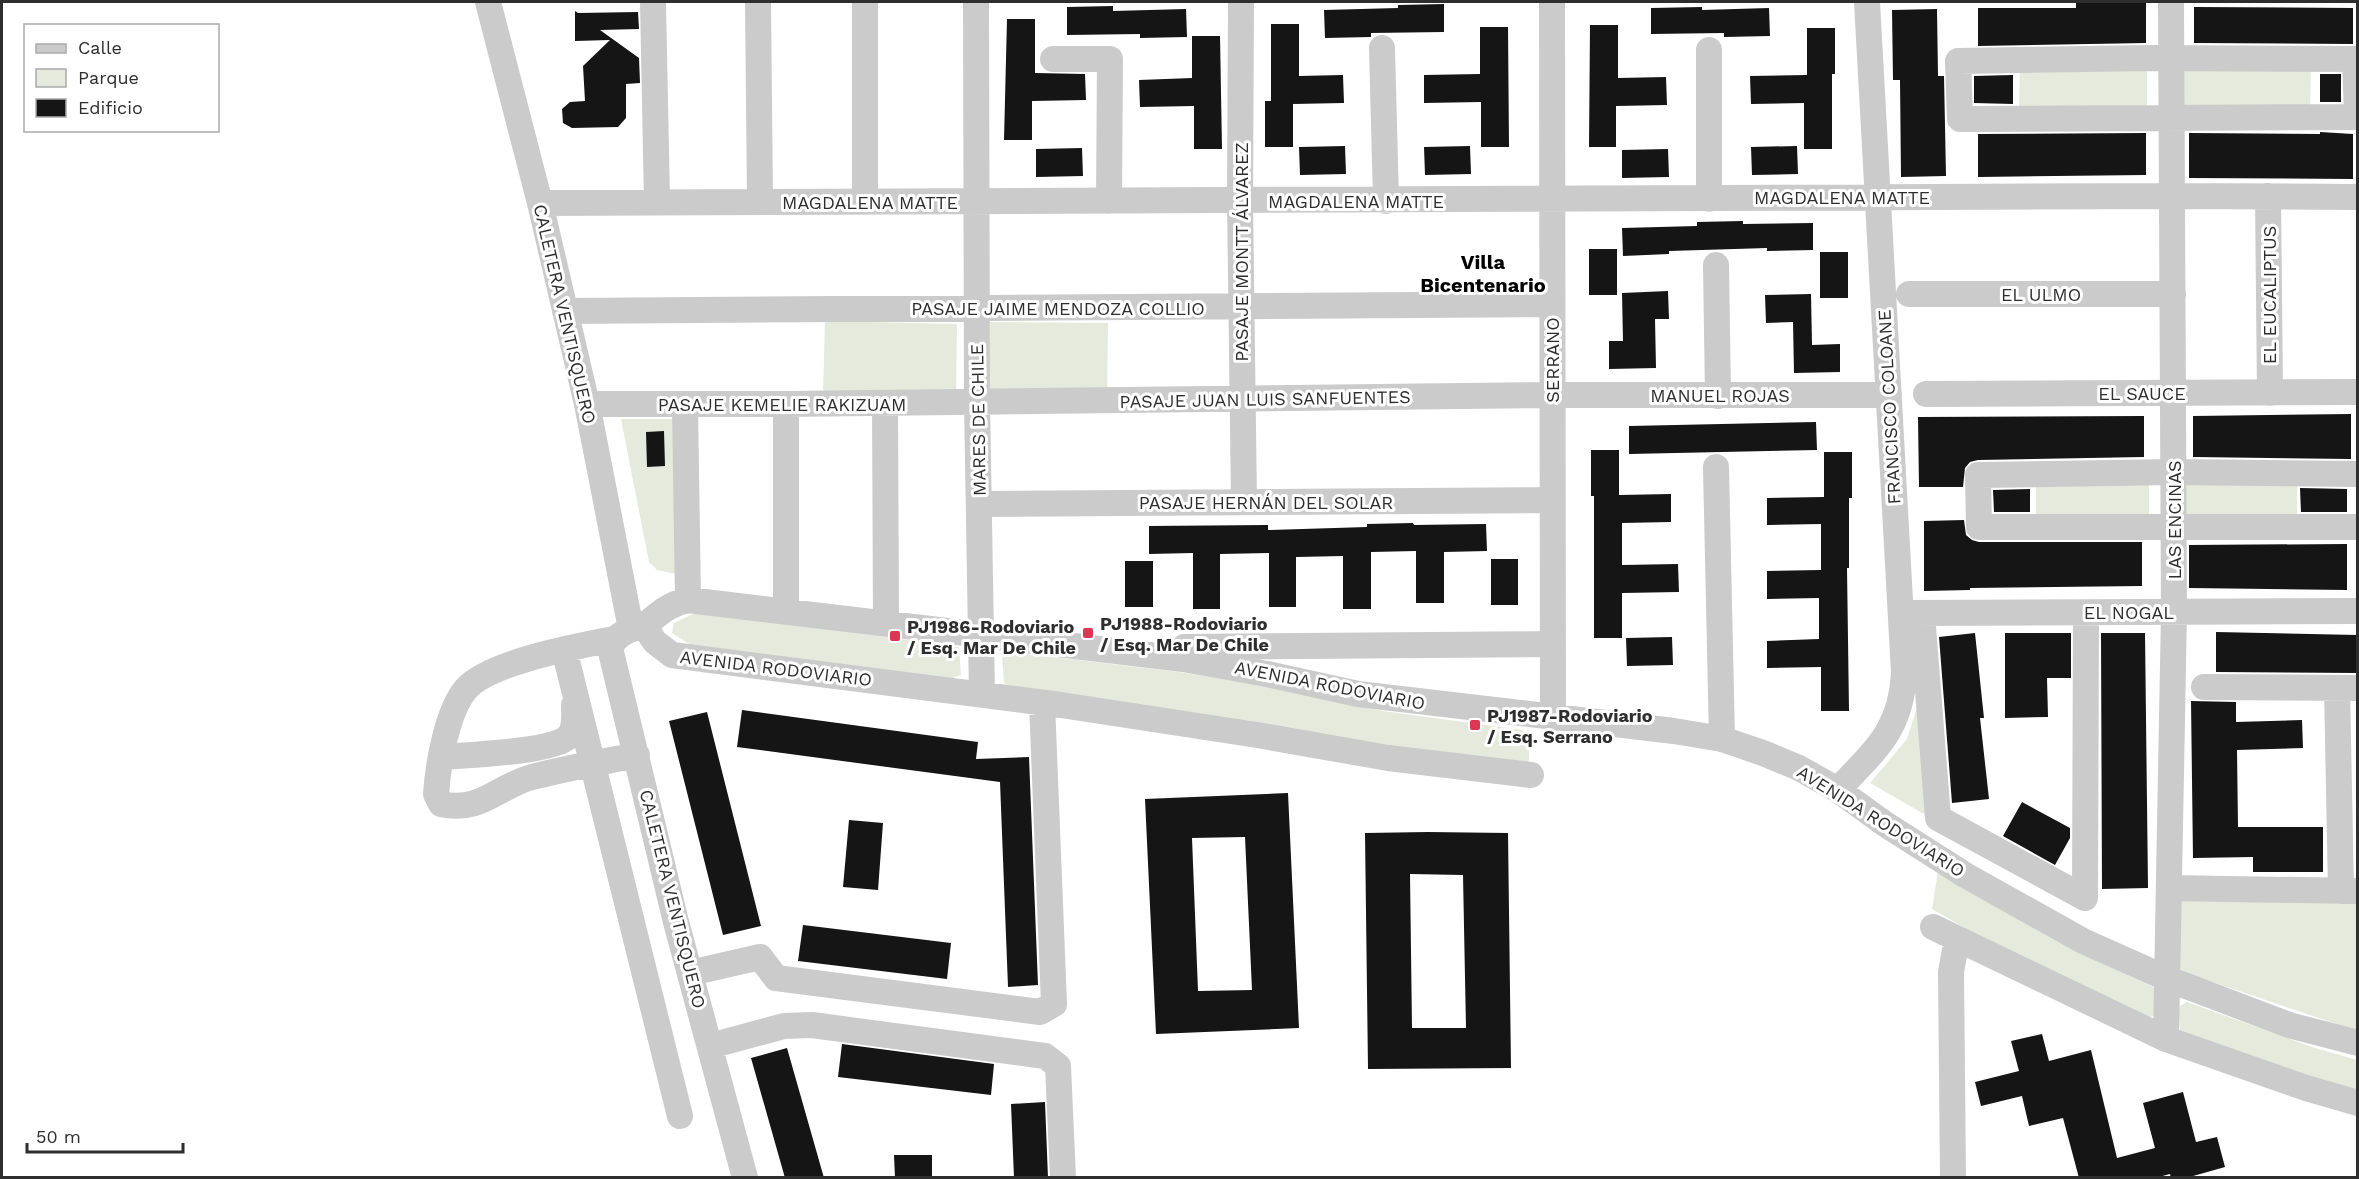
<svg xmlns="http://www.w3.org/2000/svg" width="2359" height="1179" font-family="'Work Sans',sans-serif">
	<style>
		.green { fill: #e5eadc }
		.building { fill: #151515; fill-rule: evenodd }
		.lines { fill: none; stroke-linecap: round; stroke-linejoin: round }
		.minor { stroke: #cbcbcb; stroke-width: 26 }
		.poi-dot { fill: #dc3854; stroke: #fff; stroke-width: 2 }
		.labels { text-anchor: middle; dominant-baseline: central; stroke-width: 6; stroke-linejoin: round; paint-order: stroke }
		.street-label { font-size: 18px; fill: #2e2e2e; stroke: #fff }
		.poi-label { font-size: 18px; font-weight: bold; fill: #2e2e2e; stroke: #fff; text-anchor: start }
		.neighbourhood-label { font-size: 20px; font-weight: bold; fill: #000; stroke: #fff }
	</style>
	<rect width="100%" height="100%" fill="#fff"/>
	<path class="green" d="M 2184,61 L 2311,62 L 2310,111 L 2183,109 Z
		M 2020,62 L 2147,64 L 2147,113 L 2019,111 Z
		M 825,321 L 957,324 L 956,398 L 823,395 Z
		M 990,322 L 1108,323 L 1107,398 L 989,396 Z
		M 621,419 L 678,419 L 676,574 L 657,570 L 649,562 Z
		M 2036,478 L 2149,478 L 2149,521 L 2036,521 Z
		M 2184,478 L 2297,479 L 2297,522 L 2184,522 Z
		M 699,611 L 959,647 L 961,675 L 944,681 L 696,648 L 672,633 L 674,623 Z
		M 1009,652 L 1179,672 L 1254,684 L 1383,711 L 1522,730 L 1529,738 L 1529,760 L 1525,765 L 1342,743 L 1013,688 L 1004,683 L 1002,656 Z
		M 1920,698 L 1931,818 L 1870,783 L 1907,739 Z
		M 1938,872 L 2087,956 L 2153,987 L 2157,991 L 2154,1016 L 2146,1019 L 1979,936 L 1932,909 Z
		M 2181,901 L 2357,902 L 2357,1031 L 2192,975 L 2178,968 Z
		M 2187,1002 L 2315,1048 L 2357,1060 L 2357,1095 L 2190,1037 L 2180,1030 L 2179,1010 L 2180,1006 Z"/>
	<path class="building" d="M 2146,2 L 2146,43 L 1978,46 L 1978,8 L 2076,8 L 2076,3 Z
		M 1444,4 L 1444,32 L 1371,33 L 1371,37 L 1325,38 L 1324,10 L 1398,8 L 1398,5 Z
		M 1113,6 L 1113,11 L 1186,9 L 1187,37 L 1140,38 L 1140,34 L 1067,35 L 1067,7 Z
		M 1702,7 L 1702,10 L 1769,8 L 1770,36 L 1724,37 L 1724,33 L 1651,34 L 1651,8 Z
		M 2194,7 L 2353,8 L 2353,44 L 2194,43 Z
		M 1937,9 L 1938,76 L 1944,76 L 1946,176 L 1901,177 L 1900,80 L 1893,80 L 1892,10 Z
		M 575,11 L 578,13 L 638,12 L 639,29 L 600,30 L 639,58 L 640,83 L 626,84 L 626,118 L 618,127 L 572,128 L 563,123 L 562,109 L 570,102 L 585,101 L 583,66 L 610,40 L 575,41 Z
		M 1007,19 L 1035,19 L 1035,73 L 1085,74 L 1086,100 L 1032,101 L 1032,140 L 1004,140 Z
		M 1271,24 L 1299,24 L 1299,76 L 1343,75 L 1344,103 L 1293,104 L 1293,147 L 1265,147 L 1265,101 L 1271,101 Z
		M 1590,25 L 1618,25 L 1618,78 L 1666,77 L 1667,105 L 1616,106 L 1616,147 L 1589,147 Z
		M 1480,27 L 1508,27 L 1509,147 L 1481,147 L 1481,102 L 1424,103 L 1424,75 L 1480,74 Z
		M 1807,28 L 1835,28 L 1835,74 L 1832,74 L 1832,149 L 1804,149 L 1804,103 L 1751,104 L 1750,76 L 1807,75 Z
		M 1192,36 L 1220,36 L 1222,149 L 1194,149 L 1194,106 L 1140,107 L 1139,80 L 1192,78 Z
		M 2320,74 L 2341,74 L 2341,102 L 2320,102 Z
		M 2013,75 L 2013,104 L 1974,103 L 1974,76 Z
		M 2320,132 L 2353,134 L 2353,179 L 2189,178 L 2189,133 L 2320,134 Z
		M 2146,133 L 2146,175 L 1978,177 L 1978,134 Z
		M 1345,146 L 1346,174 L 1300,175 L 1299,147 Z
		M 1470,146 L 1471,174 L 1425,175 L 1424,147 Z
		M 1797,146 L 1798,174 L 1752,175 L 1751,147 Z
		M 1082,148 L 1083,176 L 1036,177 L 1036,149 Z
		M 1668,149 L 1669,177 L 1622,178 L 1622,150 Z
		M 1743,221 L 1743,224 L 1813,223 L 1813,250 L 1767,251 L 1767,248 L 1669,251 L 1669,254 L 1623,256 L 1622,228 L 1697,226 L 1697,222 Z
		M 1589,249 L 1617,249 L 1617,295 L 1589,295 Z
		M 1820,252 L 1848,252 L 1848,298 L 1820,298 Z
		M 1668,291 L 1669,319 L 1655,319 L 1656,368 L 1609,369 L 1609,341 L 1623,341 L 1622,293 Z
		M 1811,294 L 1812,345 L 1840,344 L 1840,372 L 1794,373 L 1793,322 L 1766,323 L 1765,295 Z
		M 2351,414 L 2351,459 L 2193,457 L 2193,416 Z
		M 2144,416 L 2144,457 L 1978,460 L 1970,462 L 1965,468 L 1963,487 L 1919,487 L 1918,417 Z
		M 1816,422 L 1817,450 L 1629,454 L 1629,426 Z
		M 664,431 L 665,466 L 647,467 L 646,432 Z
		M 1591,450 L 1619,450 L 1619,495 L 1671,494 L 1671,522 L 1622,523 L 1622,565 L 1678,564 L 1679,592 L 1622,593 L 1622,638 L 1594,638 L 1594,496 L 1591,496 Z
		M 1824,452 L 1852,452 L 1852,498 L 1849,498 L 1849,568 L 1847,568 L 1849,711 L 1821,711 L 1821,667 L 1767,668 L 1767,641 L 1819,639 L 1819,598 L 1767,599 L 1767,571 L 1821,570 L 1821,524 L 1767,525 L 1767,498 L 1824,497 Z
		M 2300,488 L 2347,489 L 2347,512 L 2301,512 Z
		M 2030,489 L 2030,512 L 1994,512 L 1993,490 Z
		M 1964,520 L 1966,535 L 1972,540 L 1979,542 L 2142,542 L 2142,586 L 1970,588 L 1970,590 L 1924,591 L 1924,521 Z
		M 1413,523 L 1414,525 L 1486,524 L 1487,551 L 1444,552 L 1444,603 L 1416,603 L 1416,551 L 1371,552 L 1371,609 L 1343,609 L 1343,556 L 1296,557 L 1296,607 L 1269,607 L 1269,553 L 1220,554 L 1220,609 L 1193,609 L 1193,553 L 1149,554 L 1149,526 L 1268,525 L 1268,530 L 1367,527 L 1367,524 Z
		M 2347,544 L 2347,590 L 2189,588 L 2189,545 Z
		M 1491,559 L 1518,559 L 1518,605 L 1491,605 Z
		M 1125,561 L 1153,561 L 1153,607 L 1125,607 Z
		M 2216,632 L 2358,635 L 2358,673 L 2216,672 Z
		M 1975,633 L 1984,718 L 1980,718 L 1989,799 L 1952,803 L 1939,637 Z
		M 2005,633 L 2071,633 L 2071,678 L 2047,678 L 2048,717 L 2005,718 Z
		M 2101,633 L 2145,633 L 2148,888 L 2102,889 Z
		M 1672,637 L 1673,665 L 1627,666 L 1626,638 Z
		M 2191,701 L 2236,702 L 2236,722 L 2302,720 L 2303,748 L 2237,750 L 2238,827 L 2323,827 L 2323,872 L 2253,872 L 2253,857 L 2193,858 Z
		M 742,710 L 978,742 L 976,759 L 1029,757 L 1038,985 L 1008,987 L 1000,782 L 737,747 Z
		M 707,712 L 761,926 L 723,935 L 669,721 Z
		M 1288,793 L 1299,1028 L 1156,1034 L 1145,799 ZM 1245,837 L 1252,990 L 1198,991 L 1192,838 Z
		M 2022,802 L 2070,828 L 2070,838 L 2055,865 L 2003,836 Z
		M 849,820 L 883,823 L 878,890 L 843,887 Z
		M 1428,832 L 1508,833 L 1511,1068 L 1368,1069 L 1365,833 ZM 1410,874 L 1463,875 L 1466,1028 L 1412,1028 Z
		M 803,925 L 951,943 L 947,979 L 798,961 Z
		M 2042,1034 L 2049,1061 L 2091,1050 L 2117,1158 L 2155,1148 L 2143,1103 L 2183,1092 L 2196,1142 L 2217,1137 L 2225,1167 L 2186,1178 L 2171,1178 L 2170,1174 L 2155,1178 L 2079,1178 L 2063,1118 L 2029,1126 L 2022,1096 L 1981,1106 L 1975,1082 L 2019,1071 L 2011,1041 Z
		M 842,1044 L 994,1064 L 991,1095 L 838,1077 Z
		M 787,1048 L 824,1178 L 785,1178 L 751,1058 Z
		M 1045,1102 L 1048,1178 L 1014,1178 L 1011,1104 Z
		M 894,1155 L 932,1155 L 932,1178 L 895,1178 Z"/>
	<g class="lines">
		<path class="minor" d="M 488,2 L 540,203 L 587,404 L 631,629
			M 653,2 L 657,202
			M 758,2 L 760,202
			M 865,2 L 865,202
			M 976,2 L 977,402 L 982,695
			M 1241,2 L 1240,201 L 1244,502
			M 1552,2 L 1553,718
			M 1382,48 L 1386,201
			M 1709,50 L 1709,199
			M 2151,58 L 2355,59 L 2357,117 L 1960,119 L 1958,61 Z
			M 1053,59 L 1110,59 L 1109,201
			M 2268,196 L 2270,393
			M 540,203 L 2173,196 L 2358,197
			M 1716,265 L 1718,396
			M 1909,294 L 2173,294
			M 565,311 L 1552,304
			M 1926,394 L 2358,392
			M 885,403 L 886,622
			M 587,404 L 786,404 L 1552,395 L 1889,395
			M 786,404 L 786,610
			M 685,405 L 688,600
			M 1716,467 L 1722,739
			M 2358,474 L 2174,472 L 1978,475 L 1979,527 L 2358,527
			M 980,504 L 1552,500
			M 1907,613 L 2358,611
			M 1922,614 L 1938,818 L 2085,898 L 2086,613
			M 644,626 C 658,614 669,604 688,600 L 1183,659 L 1267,674 L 1358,694 L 1674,731 L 1722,739 L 1763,753 L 1799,768 L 1838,790 L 1885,824 L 1965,875 L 2083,941 L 2168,979 L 2289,1025 L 2358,1043
			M 644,626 L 655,642 L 672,655 L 1061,705 L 1257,735 L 1388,758 L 1531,775
			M 644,626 C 629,629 616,634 610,648 L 676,922 L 745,1178
			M 614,639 C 579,646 489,662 466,689 C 447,711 438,765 436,794 L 441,804 C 481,813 496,787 532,777 C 567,768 602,762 637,755
			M 1184,647 L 1552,644
			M 564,649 L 680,1116
			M 2204,687 L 2358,688
			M 2337,688 L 2341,891
			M 442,757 C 467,755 552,752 568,737 C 576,729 574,716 574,705
			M 1838,790 C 1874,750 1901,732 1904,673 L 1867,2
			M 2170,888 L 2358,891
			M 1933,927 L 2166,1039 L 2306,1088 L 2358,1103
			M 690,973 L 760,957 L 776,978 L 1040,1012 L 1054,1004 L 1042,703
			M 2166,1039 L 2174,612 L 2171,2
			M 710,1046 L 784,1026 L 812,1025 L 1045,1056 L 1058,1066 L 1063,1178
			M 1953,1178 L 1951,972 L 1957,939"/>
	</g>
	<g class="poi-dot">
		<rect x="1082" y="627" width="12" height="12" rx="3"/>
		<rect x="889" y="630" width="12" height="12" rx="3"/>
		<rect x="1469" y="719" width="12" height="12" rx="3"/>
	</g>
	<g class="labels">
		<g class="street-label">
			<text x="1842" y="197">MAGDALENA MATTE</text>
			<text x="1356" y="201">MAGDALENA MATTE</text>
			<text x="870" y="202">MAGDALENA MATTE</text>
			<text transform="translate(1241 252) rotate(-90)">PASAJE MONTT ÁLVAREZ</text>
			<text x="2041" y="294">EL ULMO</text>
			<text transform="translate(2269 295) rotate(-90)">EL EUCALIPTUS</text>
			<text x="1058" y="308">PASAJE JAIME MENDOZA COLLIO</text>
			<text transform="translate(565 314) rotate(77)">CALETERA VENTISQUERO</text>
			<text transform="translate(1552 360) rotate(-90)">SERRANO</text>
			<text x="2142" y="393">EL SAUCE</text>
			<text x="1720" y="395">MANUEL ROJAS</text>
			<text transform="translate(1265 399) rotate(-1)">PASAJE JUAN LUIS SANFUENTES</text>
			<text x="782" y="404">PASAJE KEMELIE RAKIZUAM</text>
			<text transform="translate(1889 407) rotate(-93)">FRANCISCO COLOANE</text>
			<text transform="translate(978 420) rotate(-91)">MARES DE CHILE</text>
			<text x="1266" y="502">PASAJE HERNÁN DEL SOLAR</text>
			<text transform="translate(2174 520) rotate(-90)">LAS ENCINAS</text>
			<text x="2129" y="612">EL NOGAL</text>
			<text transform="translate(776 668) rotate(7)">AVENIDA RODOVIARIO</text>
			<text transform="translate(1330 685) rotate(11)">AVENIDA RODOVIARIO</text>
			<text transform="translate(1881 821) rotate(32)">AVENIDA RODOVIARIO</text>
			<text transform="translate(673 899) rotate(76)">CALETERA VENTISQUERO</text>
		</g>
		<g class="poi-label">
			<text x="1100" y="623">PJ1988-Rodoviario<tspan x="1100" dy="21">/ Esq. Mar De Chile</tspan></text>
			<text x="907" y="626">PJ1986-Rodoviario<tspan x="907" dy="21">/ Esq. Mar De Chile</tspan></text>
			<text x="1487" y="715">PJ1987-Rodoviario<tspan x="1487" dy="21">/ Esq. Serrano</tspan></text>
		</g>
		<g class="neighbourhood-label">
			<text x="1483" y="262">Villa<tspan x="1483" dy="23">Bicentenario</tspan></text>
		</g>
	</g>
	<rect width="2359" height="1179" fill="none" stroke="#2e2e2e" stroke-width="6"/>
	<rect x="24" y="24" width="195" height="108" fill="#ffffff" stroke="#ababab" stroke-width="1.5"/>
	<rect x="36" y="44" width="30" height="9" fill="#cbcbcb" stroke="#ababab" stroke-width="1.5"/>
	<text x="78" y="54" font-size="18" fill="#2e2e2e">Calle</text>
	<rect x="36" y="69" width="30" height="18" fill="#e5eadc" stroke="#ababab" stroke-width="1.5"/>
	<text x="78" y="84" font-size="18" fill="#2e2e2e">Parque</text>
	<rect x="36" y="99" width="30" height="18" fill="#151515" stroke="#ababab" stroke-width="1.5"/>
	<text x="78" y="114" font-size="18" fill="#2e2e2e">Edificio</text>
	<path d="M27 1143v9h156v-9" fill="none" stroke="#2e2e2e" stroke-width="3"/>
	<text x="36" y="1143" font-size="18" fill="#2e2e2e" stroke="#ffffff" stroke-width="4.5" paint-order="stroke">50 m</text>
</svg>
